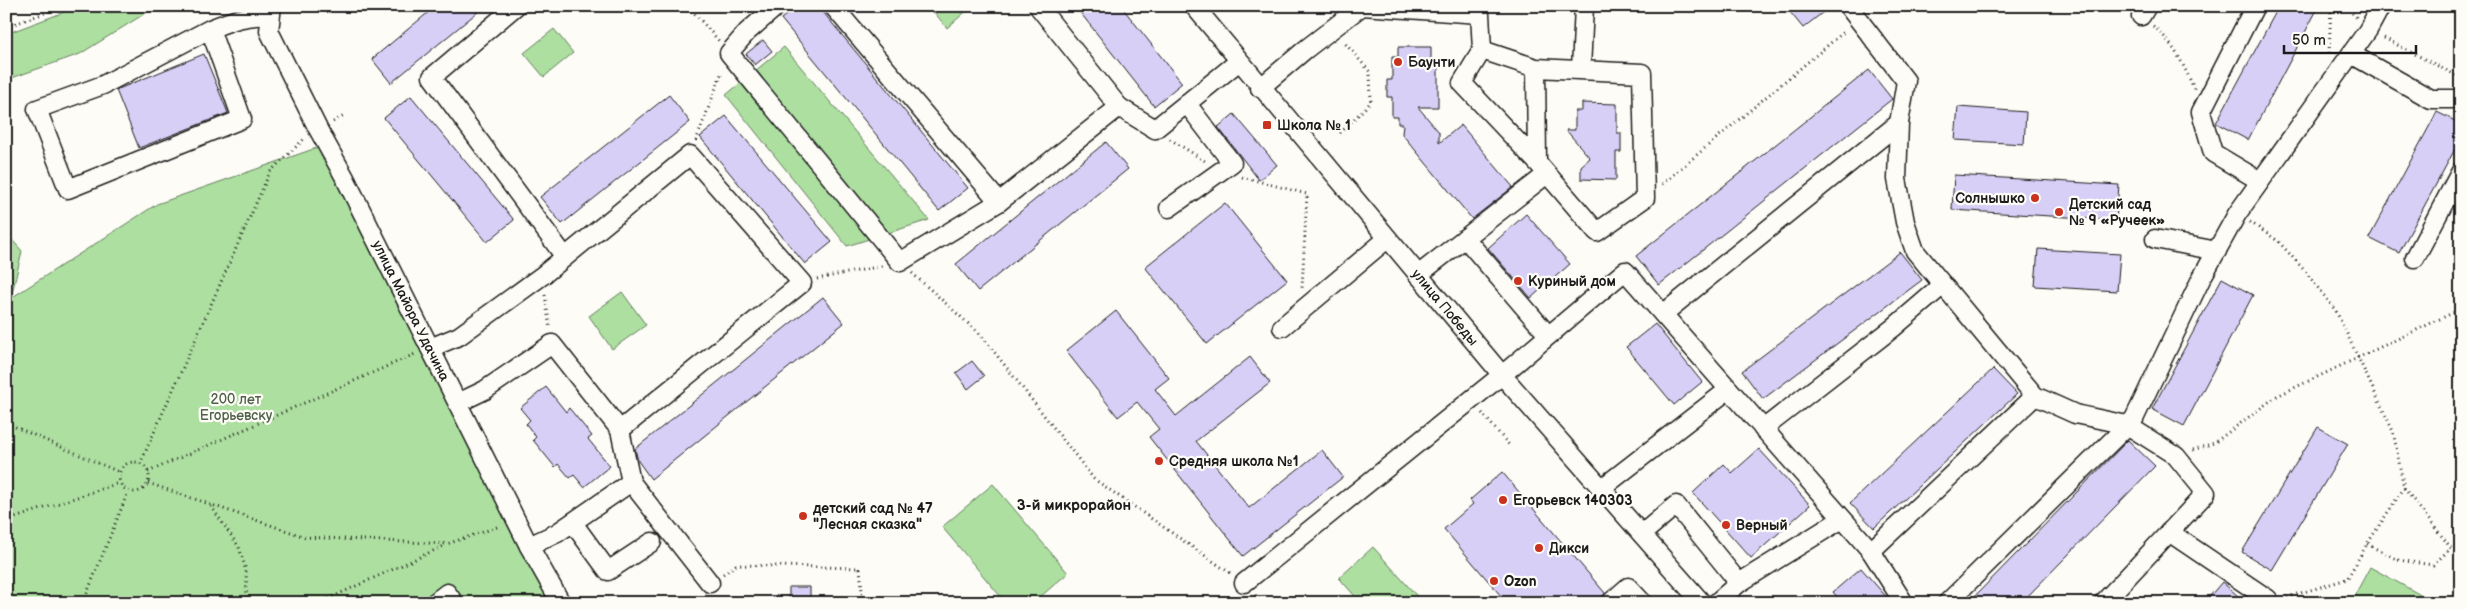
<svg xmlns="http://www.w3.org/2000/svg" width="2467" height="609" font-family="'Balsamiq Sans',sans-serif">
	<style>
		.green { fill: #addfa0; stroke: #647e5e }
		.building { fill: #d8cff7; stroke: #1c1c1c }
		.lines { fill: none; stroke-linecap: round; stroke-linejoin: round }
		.minor-casing { stroke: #1c1c1c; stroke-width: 21 }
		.path { stroke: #1c1c1c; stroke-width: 3; stroke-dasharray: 1 4; stroke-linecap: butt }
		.minor { stroke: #fdfcf7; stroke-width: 18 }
		.poi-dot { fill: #c8321e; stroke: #fdfcf7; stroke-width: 2 }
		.labels { text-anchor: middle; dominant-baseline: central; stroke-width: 4.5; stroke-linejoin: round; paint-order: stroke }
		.poi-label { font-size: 14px; font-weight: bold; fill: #1c1c1c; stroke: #fdfcf7; text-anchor: start }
		.street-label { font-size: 14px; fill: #1c1c1c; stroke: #fdfcf7 }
		.park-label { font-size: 14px; fill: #4f604a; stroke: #fdfcf7 }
		.neighbourhood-label { font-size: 15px; font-weight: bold; fill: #1c1c1c; stroke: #fdfcf7 }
	</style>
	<rect width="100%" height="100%" fill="#fdfcf7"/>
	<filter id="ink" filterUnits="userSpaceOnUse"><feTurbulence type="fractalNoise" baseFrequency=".02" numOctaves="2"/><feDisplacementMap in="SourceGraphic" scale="10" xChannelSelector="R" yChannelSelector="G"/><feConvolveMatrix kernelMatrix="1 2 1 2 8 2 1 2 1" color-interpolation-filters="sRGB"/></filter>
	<g filter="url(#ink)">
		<path class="green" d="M 93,6 L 157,6 L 80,54 L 6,80 L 6,34 L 67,11 Z
			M 929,6 L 972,6 L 947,28 Z
			M 554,29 L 573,53 L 544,77 L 524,53 Z
			M 784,47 L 929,220 L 847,246 L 726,95 Z
			M 322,146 L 555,603 L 6,603 L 6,233 L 22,251 L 11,298 L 157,204 Z
			M 622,292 L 646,325 L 612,349 L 589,316 Z
			M 993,484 L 1068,573 L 1033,603 L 1006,603 L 942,527 Z
			M 1373,547 L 1423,603 L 1361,603 L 1339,578 Z
			M 2370,567 L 2435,603 L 2353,603 L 2351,602 Z"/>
		<path class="building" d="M 436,6 L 485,6 L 391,83 L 372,59 Z
			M 797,6 L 818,6 L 968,188 L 939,211 L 781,19 Z
			M 1075,6 L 1121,6 L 1182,83 L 1154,106 Z
			M 1785,6 L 1831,6 L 1803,28 Z
			M 2279,6 L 2319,6 L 2248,140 L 2216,123 Z
			M 763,40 L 772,51 L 755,65 L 746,54 Z
			M 1398,47 L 1431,47 L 1431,67 L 1438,67 L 1438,107 L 1418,107 L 1439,132 L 1439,143 L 1461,125 L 1513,187 L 1472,219 L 1402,134 L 1403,124 L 1398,124 L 1398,117 L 1392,117 L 1392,97 L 1387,97 L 1387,80 L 1392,80 L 1392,57 L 1398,57 Z
			M 204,54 L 228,113 L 139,148 L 116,90 Z
			M 1869,70 L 1892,99 L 1659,285 L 1636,256 Z
			M 669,95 L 690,122 L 562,224 L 540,197 Z
			M 411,96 L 514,220 L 487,242 L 384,118 Z
			M 1582,103 L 1617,104 L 1617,133 L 1621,133 L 1621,152 L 1616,152 L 1616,180 L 1581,179 L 1581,166 L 1590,158 L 1566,130 L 1575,130 L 1575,111 L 1582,111 Z
			M 1958,107 L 2026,112 L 2024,144 L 1955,140 Z
			M 2437,112 L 2461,124 L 2461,138 L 2399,253 L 2369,238 Z
			M 1234,114 L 1277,165 L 1259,180 L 1218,127 Z
			M 726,116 L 832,242 L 805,264 L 700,137 Z
			M 1106,142 L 1128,169 L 978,291 L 956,264 Z
			M 1954,175 L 2119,185 L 2116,220 L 1952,210 Z
			M 1225,203 L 1287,280 L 1207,344 L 1145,267 Z
			M 1526,214 L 1570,264 L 1531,298 L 1488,248 Z
			M 2038,249 L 2120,254 L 2117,291 L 2035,286 Z
			M 1900,252 L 1922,280 L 1763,399 L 1742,371 Z
			M 2222,278 L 2253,295 L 2184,426 L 2152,409 Z
			M 823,297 L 844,323 L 651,479 L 638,461 L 635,449 Z
			M 1116,311 L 1169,378 L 1155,389 L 1176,416 L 1250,357 L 1270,383 L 1196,441 L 1249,508 L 1322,450 L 1343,477 L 1243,556 L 1149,437 L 1159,429 L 1137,402 L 1118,417 L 1066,351 Z
			M 1655,324 L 1702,382 L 1674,405 L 1626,347 Z
			M 972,361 L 984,376 L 968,389 L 956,373 Z
			M 1993,369 L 2017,394 L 1874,528 L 1850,503 Z
			M 546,387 L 566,412 L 569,408 L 592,436 L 588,439 L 610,466 L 584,487 L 574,475 L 570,478 L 558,464 L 555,467 L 533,440 L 536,437 L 526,424 L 530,420 L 520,408 Z
			M 2318,427 L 2348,444 L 2272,570 L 2242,552 Z
			M 2128,440 L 2155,466 L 2021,603 L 1968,603 Z
			M 1759,449 L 1810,505 L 1751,558 L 1693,493 L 1724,464 L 1732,473 Z
			M 1502,472 L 1605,593 L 1600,603 L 1507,603 L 1444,529 L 1473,504 L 1470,500 Z
			M 1861,568 L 1889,600 L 1891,603 L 1842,603 L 1833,592 Z
			M 2222,582 L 2246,603 L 2204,603 Z
			M 789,587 L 810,587 L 810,603 L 789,603 Z"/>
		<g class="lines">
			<defs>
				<g id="minor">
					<path id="s1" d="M 272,6 L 269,31 L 318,129 L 344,176 L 529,546 L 561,603"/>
					<path d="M 516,6 L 432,77 L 565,257"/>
					<path d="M 777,6 L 747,32 L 729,53 L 900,262 L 999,202 L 1119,107 L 1155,129 L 1238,62"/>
					<path d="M 833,6 L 999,202"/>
					<path d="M 1038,6 L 1119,107"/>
					<path id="s2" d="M 1194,6 L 1502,375 L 1702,603"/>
					<path d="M 1362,6 L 1480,14 L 1482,50 L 1462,83 L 1537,162 L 1536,68"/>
					<path d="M 2255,6 L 2201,112 L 2213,153 L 2260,181"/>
					<path d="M 2141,16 L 2147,6"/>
					<path d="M 210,29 L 242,119 L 68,189 L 37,109 L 103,85 L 210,29 C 230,21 247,14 269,16"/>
					<path d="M 1482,50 L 1536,68 L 1642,73 L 1645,198 L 1597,232 L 1537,162"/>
					<path d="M 2351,54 L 2431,99 L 2461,99"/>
					<path d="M 1581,69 L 1584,6"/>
					<path d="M 1260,88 L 1306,49 L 1362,6"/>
					<path d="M 1899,123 L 1897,179 L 1905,222 L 1915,251 L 2035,396 L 2075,414 L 2127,425 L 2176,456 L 2206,493 L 2103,603"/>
					<path d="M 1169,208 L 1232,163 L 1187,104"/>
					<path d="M 1465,238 L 1548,335"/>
					<path d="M 2155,239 L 2217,251"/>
					<path d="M 2415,258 L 2461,171"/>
					<path d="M 1418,275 L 1547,174"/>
					<path d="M 1663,314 L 1899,123 L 1906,81 L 1848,6"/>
					<path d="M 1282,327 L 1387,239"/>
					<path d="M 430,348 L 459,336 L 543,275 L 690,155 L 802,283 L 620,430"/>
					<path d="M 458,403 L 485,390 L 552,344 L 620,430 L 631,482 L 557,533 L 529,546"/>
					<path d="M 1763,429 L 1893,328 L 1943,285"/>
					<path d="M 631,482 L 710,583"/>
					<path d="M 1602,488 L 1728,390"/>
					<path d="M 573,523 L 608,571 L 652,542"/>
					<path d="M 2169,532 L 2268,599"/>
					<path d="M 1642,534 L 1676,505 L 1739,583"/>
					<path d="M 1871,551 L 2035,396"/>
					<path d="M 1244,583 L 1502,375 L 1625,271 L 1871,551 L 1904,603"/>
					<path d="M 434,603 L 447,593 L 454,603"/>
					<path d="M 1610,603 L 1628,587 L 1643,603"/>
					<path d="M 1716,603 L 1739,583 L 1842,519"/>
					<path d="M 1947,603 L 2134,419 L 2201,279 L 2237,214 L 2368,30 L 2381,6"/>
				</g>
			</defs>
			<use href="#minor" class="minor-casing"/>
			<path class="path" d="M 688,6 L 719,41
				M 2118,6 L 2126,10
				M 2345,6 L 2357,18
				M 2153,26 C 2173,42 2184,65 2194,89
				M 6,27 L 64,6
				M 2384,38 L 2461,78
				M 2329,53 L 2331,6
				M 333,122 L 346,115
				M 1340,133 L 1371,102 L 1370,72 L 1343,41
				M 1170,139 L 1205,161
				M 696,141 L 722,72
				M 1242,177 L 1307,194 L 1302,288
				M 1662,184 L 1845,31
				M 2250,222 L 2278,241 L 2305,271 L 2336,311 L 2393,431 L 2404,488 L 2367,544 L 2347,579 L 2284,598
				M 912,273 L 981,335 L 1094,479 L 1230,573
				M 817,279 L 882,266
				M 545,295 L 550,329
				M 1482,413 L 1509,445
				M 6,423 L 119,472
				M 2193,450 L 2214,443 L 2277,396 L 2461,309
				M119 477a15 15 0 1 1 30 0a15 15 0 1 1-30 0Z
				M 140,464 L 270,172 L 304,139
				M 148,472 L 415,354
				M 148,483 L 305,537 L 447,544 L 500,526
				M 211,506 L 239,547 L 246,571 L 247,603
				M 6,521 L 119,483
				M 2367,544 L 2398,560 L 2433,565 L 2451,548 L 2404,488
				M 723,574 L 736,565 L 860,568 L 863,603
				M 1255,595 L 1262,603
				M 83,603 L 128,492
				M 319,603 L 446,545"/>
			<use href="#minor" class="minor"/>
		</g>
	</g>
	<g class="poi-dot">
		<circle cx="1398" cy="62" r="5"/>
		<rect x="1262" y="120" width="10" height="10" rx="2.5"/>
		<circle cx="2035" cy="198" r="5"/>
		<circle cx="2059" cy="212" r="5"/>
		<circle cx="1518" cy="281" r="5"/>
		<circle cx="1159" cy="461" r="5"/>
		<circle cx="1503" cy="500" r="5"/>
		<circle cx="803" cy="516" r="5"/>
		<circle cx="1726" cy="525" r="5"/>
		<circle cx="1539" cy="548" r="5"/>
		<circle cx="1494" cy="581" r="5"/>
	</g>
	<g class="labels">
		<g class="poi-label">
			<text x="1408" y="62">Баунти</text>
			<text x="1277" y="125">Школа № 1</text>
			<text x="2025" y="198" text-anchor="end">Солнышко</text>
			<text x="2069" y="204">Детский сад<tspan x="2069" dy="16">№ 9 «Ручеек»</tspan></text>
			<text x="1528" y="281">Куриный дом</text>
			<text x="1169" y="461">Средняя школа №1</text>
			<text x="1513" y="500">Егорьевск 140303</text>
			<text x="813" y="508">детский сад № 47<tspan x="813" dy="16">"Лесная сказка"</tspan></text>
			<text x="1736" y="525">Верный</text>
			<text x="1549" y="548">Дикси</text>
			<text x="1504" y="581">Ozon</text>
		</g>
		<g class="street-label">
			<text stroke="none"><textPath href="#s2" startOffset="392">улица Победы</textPath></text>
			<text stroke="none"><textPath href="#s1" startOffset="339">улица Майора Удачина</textPath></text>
		</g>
		<g class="park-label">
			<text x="236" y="399">200 лет<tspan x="236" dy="16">Егорьевску</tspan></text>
		</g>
		<g class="neighbourhood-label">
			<text x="1074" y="505">3-й микрорайон</text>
		</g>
	</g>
	<rect width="2467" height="609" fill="none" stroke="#fdfcf7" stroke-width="25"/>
	<rect x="12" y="12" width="2442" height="584" fill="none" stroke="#1c1c1c" stroke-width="2" filter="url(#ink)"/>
	<path d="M2284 45v8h132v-8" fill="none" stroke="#1c1c1c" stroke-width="2.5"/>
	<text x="2292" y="45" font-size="15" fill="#1c1c1c" stroke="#fdfcf7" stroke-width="4" paint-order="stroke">50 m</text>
</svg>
